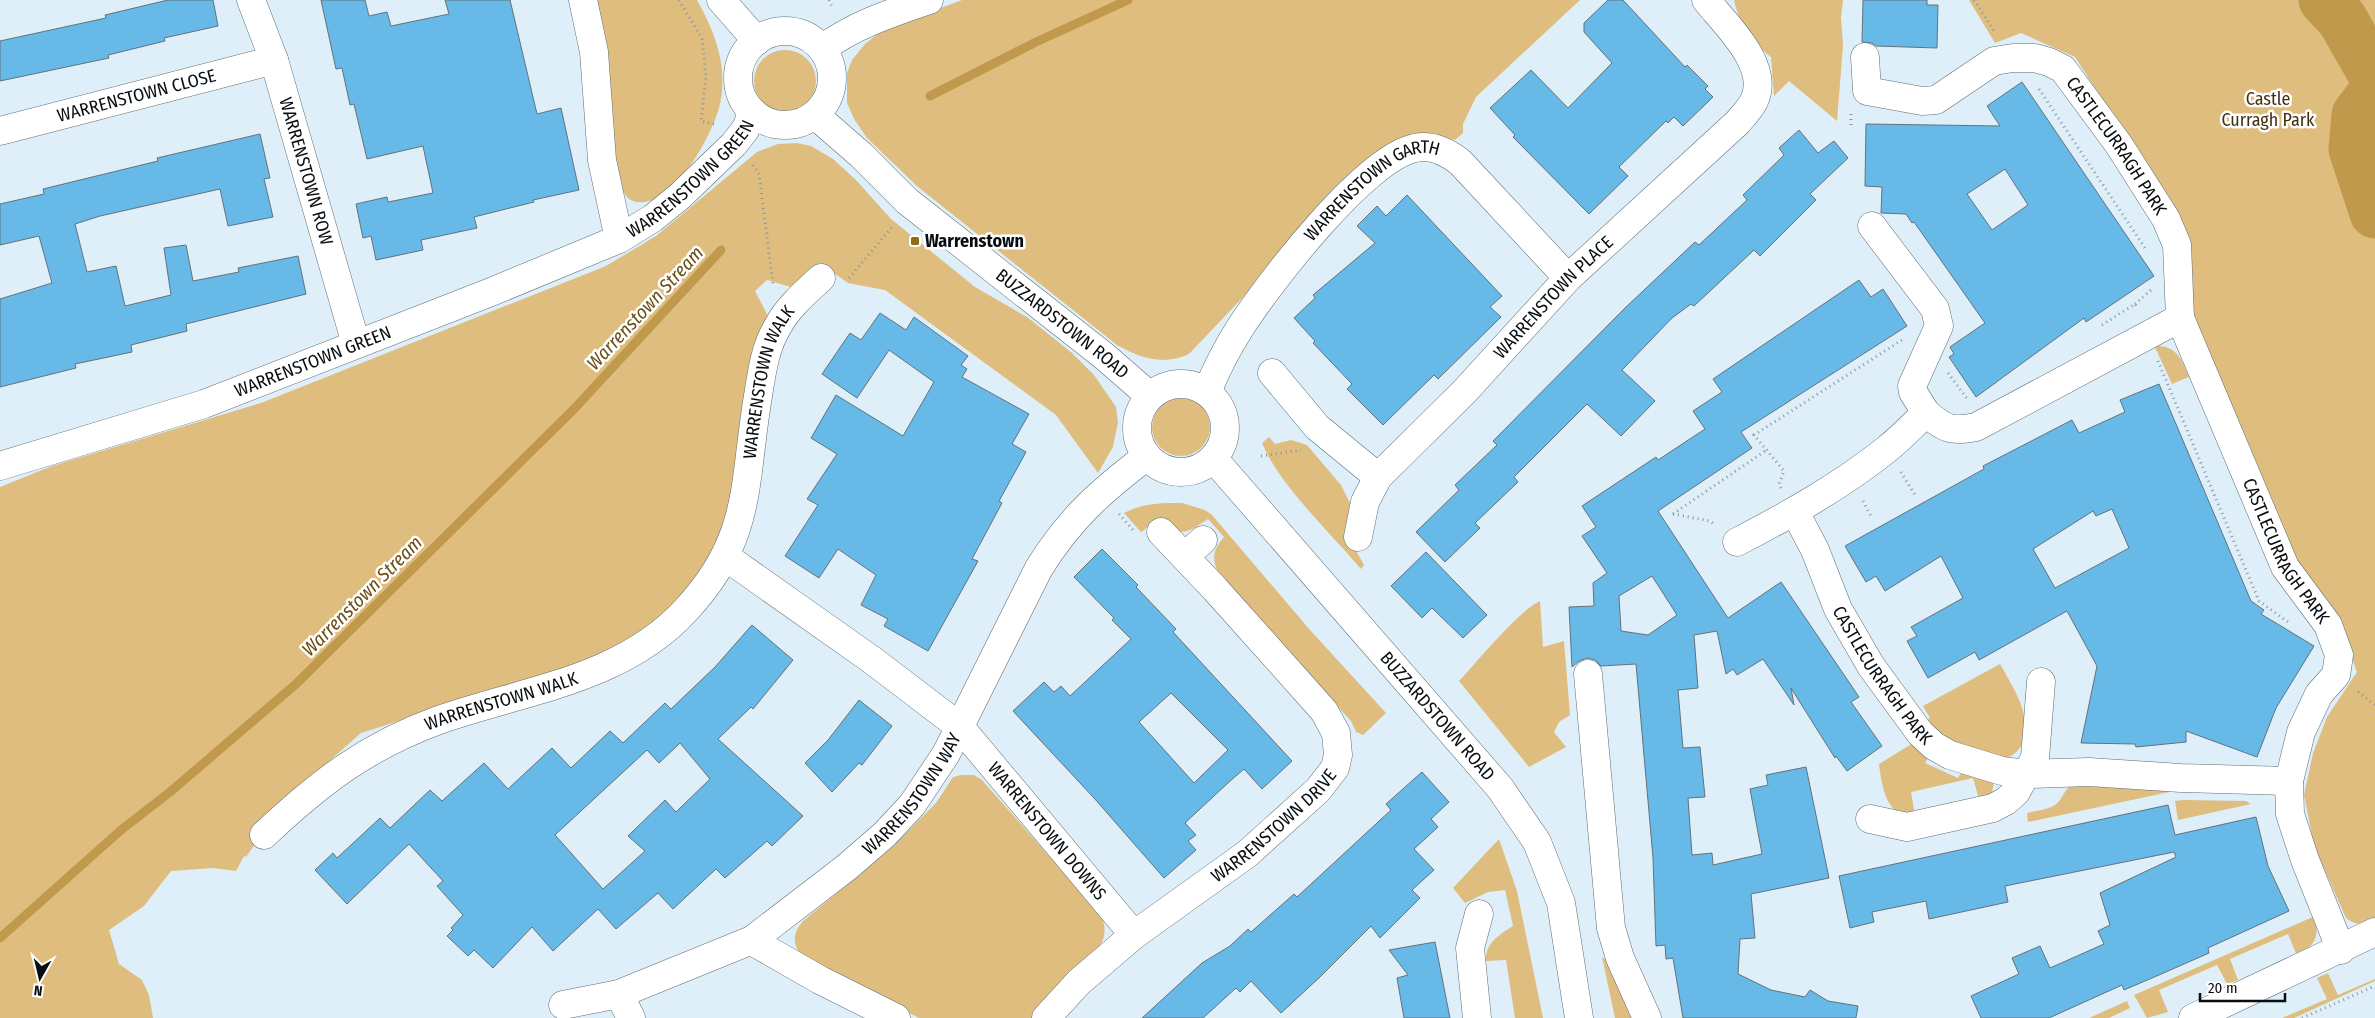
<svg xmlns="http://www.w3.org/2000/svg" width="2375" height="1018" font-family="'Fira Sans Condensed',sans-serif">
	<style>
		.green { fill: #dfbd7e }
		.lines { fill: none; stroke-linecap: round; stroke-linejoin: round }
		.stream { stroke: #c0994d; stroke-width: 9 }
		.river { stroke: #c0994d; stroke-width: 51 }
		.building { fill: #67b9e8; stroke: #63727b; fill-rule: evenodd }
		.minor-casing { stroke: #5e6d76; stroke-width: 29 }
		.path { stroke: #89969e; stroke-width: 3; stroke-dasharray: 1 4; stroke-linecap: butt }
		.minor { stroke: #fff; stroke-width: 28 }
		.poi-dot { fill: #936c15; stroke: #fff; stroke-width: 2 }
		.labels { text-anchor: middle; dominant-baseline: central; stroke-width: 5; stroke-linejoin: round; paint-order: stroke }
		.street-label { font-size: 18px; fill: #080d11; stroke: #fff }
		.park-label { font-size: 18px; fill: #433210; stroke: #fff }
		.poi-label { font-size: 18px; font-weight: bold; fill: #080d11; stroke: #fff; text-anchor: start }
		.water-label { font-size: 19px; font-style: italic; fill: #694d13; stroke: #fff }
	</style>
	<rect width="100%" height="100%" fill="#deeffa"/>
	<path class="green" d="M 597,0 L 697,0 C 714,30 727,63 721,99 C 716,130 678,199 644,202 C 635,203 629,201 624,193 C 620,189 619,181 617,176 L 607,52 Z
		M 962,0 L 1580,0 L 1476,97 L 1463,124 L 1463,133 L 1455,140 C 1426,132 1412,131 1386,147 L 1189,354 C 1163,366 1140,358 1117,345 L 918,187 L 867,138 L 854,119 L 847,103 L 847,73 L 852,60 L 865,44 L 884,29 Z
		M 1734,0 L 1843,0 L 1841,17 L 1843,46 L 1837,121 L 1789,81 L 1774,96 L 1771,57 C 1754,44 1738,21 1734,0 Z
		M 1969,0 L 2375,0 L 2375,920 C 2363,925 2357,926 2346,918 L 2314,846 L 2304,795 L 2313,753 L 2327,717 L 2357,672 L 2340,626 L 2296,566 L 2194,321 L 2188,287 L 2192,261 L 2186,234 L 2156,177 L 2102,99 L 2075,57 L 2021,33 L 1995,43 Z
		M754 81a31 31 0 1 1 62 0a31 31 0 1 1-62 0Z
		M 797,143 L 811,146 L 833,159 L 856,180 L 891,219 L 975,287 L 1027,317 L 1072,353 L 1094,375 L 1116,407 L 1118,422 L 1113,447 L 1098,473 L 1056,415 L 885,290 L 848,283 L 820,263 L 794,288 L 767,280 L 755,291 L 768,316 L 727,524 L 694,584 L 668,615 L 606,655 L 361,733 L 285,800 L 246,857 L 244,856 L 236,871 L 213,868 L 171,871 L 144,906 L 109,930 L 119,964 L 142,980 L 149,995 L 153,1018 L 0,1018 L 0,487 L 52,466 L 261,403 L 606,266 L 656,236 L 757,152 L 778,144 Z
		M 2154,345 C 2178,347 2180,357 2189,377 L 2172,384 Z
		M1152 427a29 29 0 1 1 58 0a29 29 0 1 1-58 0Z
		M 1269,437 L 1275,444 L 1291,440 L 1307,445 L 1341,485 L 1350,503 L 1349,521 L 1345,531 L 1364,565 L 1361,569 C 1330,532 1280,486 1262,443 Z
		M 1182,503 L 1205,510 L 1212,515 L 1310,630 L 1386,713 L 1363,735 L 1356,732 L 1351,721 L 1300,666 L 1218,572 C 1211,557 1214,549 1224,537 L 1208,519 C 1185,534 1182,538 1160,518 L 1141,532 L 1124,513 C 1143,503 1160,503 1182,503 Z
		M 1540,601 L 1543,647 L 1564,641 L 1570,715 L 1559,722 L 1554,732 L 1566,747 L 1529,767 L 1459,681 C 1477,662 1518,611 1540,601 Z
		M 2000,664 C 2009,680 2020,697 2024,715 C 2032,761 1997,768 1963,751 C 1949,743 1936,732 1922,723 L 1930,718 L 1923,706 Z
		M 1918,740 L 1931,753 L 1925,763 L 1958,778 L 1963,769 L 1994,782 L 1992,793 L 1979,799 L 1973,778 L 1911,792 L 1914,810 C 1887,825 1881,781 1879,764 Z
		M 962,775 L 974,775 L 982,780 L 1101,915 C 1106,927 1106,935 1100,946 L 1032,1018 L 919,1018 L 807,961 C 793,948 790,936 803,921 L 889,850 L 936,803 L 953,777 Z
		M 2072,784 L 2174,791 L 2028,822 L 2027,813 C 2038,810 2053,810 2060,800 C 2064,794 2066,789 2072,784 Z
		M 2183,800 L 2246,801 L 2251,804 L 2178,820 L 2175,801 Z
		M 1499,839 L 1517,891 L 1543,1018 L 1515,1018 L 1506,960 L 1486,961 C 1485,943 1499,935 1513,926 L 1505,890 L 1488,892 L 1465,903 L 1453,888 Z
		M 2315,916 C 2319,938 2316,944 2297,956 L 2288,934 L 2230,959 L 2238,980 L 2227,984 L 2217,965 L 2159,990 L 2168,1012 L 2147,1018 L 2134,995 Z
		M 1602,957 L 1608,961 L 1634,1018 L 1615,1018 Z
		M 2328,973 L 2338,995 L 2375,979 L 2375,981 L 2294,1018 L 2282,1018 L 2327,999 L 2317,978 Z
		M 2127,1001 L 2130,1008 L 2109,1018 L 2089,1018 Z"/>
	<g class="lines">
		<path class="stream" d="M 930,96 L 1036,42 L 1128,0
			M 0,938 L 121,830 L 170,792 L 296,684 L 575,408 L 721,250"/>
		<path class="river" d="M 2324,0 L 2342,19 L 2375,77
			M 2375,91 L 2357,115 L 2354,149 L 2375,213"/>
	</g>
	<path class="building" d="M 168,0 L 213,0 L 218,26 L 164,38 L 165,41 L 108,55 L 109,58 L 0,81 L 0,41 L 106,18 L 105,15 Z
		M 321,0 L 365,0 L 369,16 L 387,12 L 391,26 L 449,14 L 445,0 L 510,0 L 537,114 L 561,108 L 579,190 L 533,200 L 534,202 L 474,217 L 477,228 L 421,240 L 423,250 L 376,260 L 371,236 L 363,238 L 356,204 L 387,197 L 388,202 L 433,193 L 423,146 L 367,159 L 354,104 L 350,105 L 342,68 L 336,69 Z
		M 1608,0 L 1623,0 L 1685,67 L 1687,65 L 1708,86 L 1705,89 L 1713,97 L 1683,126 L 1674,117 L 1668,123 L 1666,121 L 1619,167 L 1628,176 L 1589,214 L 1513,137 L 1515,135 L 1490,108 L 1531,70 L 1568,108 L 1612,63 L 1584,32 L 1584,23 Z
		M 1863,0 L 1927,0 L 1927,5 L 1938,5 L 1937,48 L 1876,46 L 1872,43 L 1862,42 Z
		M 2022,82 L 2154,276 L 2086,322 L 2084,318 L 1976,397 L 1949,357 L 1954,354 L 1950,347 L 1985,323 L 1914,222 L 1912,223 L 1906,214 L 1881,213 L 1882,187 L 1865,186 L 1866,124 L 2000,126 L 1987,106 ZM 2005,169 L 2028,205 L 1992,230 L 1967,194 Z
		M 1799,130 L 1818,153 L 1834,141 L 1848,158 L 1810,194 L 1816,200 L 1760,256 L 1754,250 L 1694,306 L 1691,304 L 1672,318 L 1622,370 L 1655,401 L 1621,436 L 1587,404 L 1514,477 L 1518,482 L 1475,523 L 1480,528 L 1445,562 L 1416,532 L 1459,490 L 1455,485 L 1497,445 L 1493,441 L 1625,308 L 1695,242 L 1699,245 L 1747,200 L 1743,195 L 1784,155 L 1779,148 Z
		M 260,134 L 270,178 L 264,179 L 273,217 L 228,226 L 220,189 L 100,216 L 75,224 L 87,272 L 116,266 L 125,306 L 171,295 L 164,248 L 186,245 L 193,281 L 239,272 L 238,268 L 298,256 L 306,294 L 186,324 L 187,331 L 131,345 L 132,352 L 75,364 L 76,368 L 0,387 L 0,299 L 52,283 L 39,236 L 0,245 L 0,204 L 44,194 L 43,189 L 158,161 L 157,158 Z
		M 1407,195 L 1502,296 L 1490,307 L 1501,317 L 1438,379 L 1434,375 L 1383,425 L 1347,389 L 1352,384 L 1313,343 L 1315,341 L 1294,318 L 1315,298 L 1313,295 L 1375,243 L 1357,226 L 1377,206 L 1386,216 Z
		M 1859,280 L 1871,297 L 1883,289 L 1907,326 L 1741,432 L 1752,448 L 1658,511 L 1728,618 L 1781,582 L 1859,697 L 1851,702 L 1882,746 L 1847,771 L 1836,756 L 1835,758 L 1791,688 L 1794,705 L 1763,659 L 1737,675 L 1733,669 L 1726,674 L 1717,631 L 1694,635 L 1698,688 L 1678,690 L 1683,748 L 1700,747 L 1705,797 L 1688,798 L 1692,855 L 1712,853 L 1713,865 L 1762,854 L 1750,789 L 1768,785 L 1766,775 L 1806,767 L 1829,878 L 1751,894 L 1755,938 L 1740,939 L 1738,974 L 1771,990 L 1805,997 L 1810,990 L 1828,1001 L 1858,1006 L 1856,1018 L 1683,1018 L 1673,958 L 1666,959 L 1665,945 L 1656,946 L 1653,858 L 1636,664 L 1601,666 L 1595,660 L 1587,658 L 1579,661 L 1572,667 L 1569,607 L 1594,606 L 1593,583 L 1607,573 L 1582,536 L 1596,527 L 1582,506 L 1656,457 L 1658,460 L 1705,429 L 1693,411 L 1722,392 L 1713,379 ZM 1652,576 L 1677,615 L 1648,635 L 1621,631 L 1619,596 Z
		M 880,313 L 906,330 L 914,317 L 968,356 L 961,365 L 967,369 L 962,377 L 1029,414 L 1012,444 L 1026,452 L 999,501 L 1002,503 L 972,559 L 978,561 L 928,651 L 884,626 L 888,619 L 861,605 L 876,575 L 838,549 L 819,578 L 785,556 L 818,505 L 807,499 L 837,454 L 811,438 L 836,395 L 903,436 L 934,382 L 889,350 L 857,398 L 822,374 L 850,333 L 861,340 Z
		M 2159,384 L 2251,601 L 2264,610 L 2261,614 L 2314,646 L 2276,708 L 2257,757 L 2186,731 L 2186,742 L 2136,747 L 2135,744 L 2081,743 L 2097,666 L 2067,611 L 1979,660 L 1975,652 L 1928,678 L 1907,641 L 1917,636 L 1911,627 L 1963,598 L 1941,556 L 1885,591 L 1876,576 L 1866,582 L 1845,546 L 1984,469 L 1983,466 L 2072,420 L 2079,433 L 2125,412 L 2120,400 ZM 2112,509 L 2129,548 L 2055,588 L 2033,549 L 2093,511 L 2096,516 Z
		M 1102,549 L 1138,585 L 1136,587 L 1176,629 L 1173,632 L 1292,761 L 1262,789 L 1244,769 L 1229,782 L 1185,823 L 1196,835 L 1188,841 L 1196,850 L 1164,878 L 1094,798 L 1013,711 L 1044,682 L 1054,692 L 1061,686 L 1070,696 L 1131,639 L 1112,620 L 1114,618 L 1074,577 ZM 1171,693 L 1228,750 L 1194,783 L 1139,722 Z
		M 1426,552 L 1487,615 L 1463,638 L 1432,608 L 1422,618 L 1391,586 Z
		M 752,625 L 793,660 L 753,709 L 751,707 L 718,739 L 803,816 L 772,846 L 767,841 L 725,878 L 716,869 L 673,909 L 658,893 L 616,929 L 598,909 L 553,951 L 532,927 L 493,968 L 474,950 L 468,956 L 447,936 L 453,930 L 451,928 L 463,915 L 437,886 L 443,881 L 409,844 L 347,904 L 315,870 L 333,853 L 337,858 L 380,818 L 390,828 L 430,790 L 442,801 L 484,763 L 508,789 L 552,748 L 571,768 L 610,731 L 623,743 L 665,703 L 671,709 L 715,667 ZM 680,743 L 710,779 L 676,812 L 665,800 L 628,836 L 645,851 L 603,889 L 555,835 L 647,750 L 659,763 Z
		M 859,700 L 892,726 L 862,765 L 859,763 L 832,792 L 805,763 L 828,740 Z
		M 1422,772 L 1449,802 L 1431,819 L 1438,827 L 1414,849 L 1434,870 L 1412,890 L 1420,898 L 1380,938 L 1371,926 L 1320,977 L 1281,1013 L 1251,981 L 1240,992 L 1236,988 L 1203,1018 L 1142,1018 L 1202,963 L 1230,946 L 1248,929 L 1251,932 L 1294,894 L 1297,897 L 1391,810 L 1386,804 Z
		M 2168,805 L 2175,835 L 2256,817 L 2268,866 L 2289,911 L 2208,948 L 2209,953 L 2159,975 L 2124,990 L 2122,985 L 2049,1018 L 1981,1018 L 1971,996 L 2019,974 L 2012,958 L 2040,946 L 2050,968 L 2104,944 L 2098,931 L 2110,925 L 2100,893 L 2176,857 L 2174,852 L 2005,886 L 2008,902 L 1929,919 L 1926,901 L 1872,912 L 1874,922 L 1850,928 L 1839,876 Z
		M 1435,942 L 1450,1018 L 1404,1018 L 1397,978 L 1408,975 L 1389,950 Z"/>
	<g class="lines">
		<defs>
			<g id="minor">
				<path id="s1" d="M 251,0 L 274,60 L 356,344"/>
				<path d="M 583,0 L 594,52 L 602,160 L 619,239"/>
				<path d="M 721,0 L 757,41"/>
				<circle cx="785" cy="78" r="47"/>
				<path d="M 822,49 C 854,25 891,13 929,0"/>
				<path id="s2" d="M 1865,57 L 1867,91 L 1922,101 L 1936,100 L 1994,61 L 2013,58 L 2035,58 L 2049,62 L 2063,69 L 2119,145 L 2166,219 L 2177,245 L 2180,318 L 2285,567 L 2328,625 L 2339,655 L 2336,675 L 2319,694 L 2301,732 L 2289,781 L 2290,814 L 2305,860 L 2341,950"/>
				<path id="s3" d="M 815,115 L 861,155 L 907,201 L 1104,356 L 1150,396"/>
				<path id="s4" d="M 0,131 L 274,60"/>
				<path d="M 1872,226 L 1935,309 L 1939,326 L 1912,386 L 1913,392 L 1926,413"/>
				<path d="M 1272,373 L 1317,427 L 1378,477"/>
				<circle cx="1181" cy="428" r="44"/>
				<path id="s5" d="M 1207,392 C 1216,370 1227,348 1240,328 C 1268,284 1365,158 1415,148 C 1432,144 1447,152 1460,162 L 1568,278"/>
				<path id="s6" d="M 1213,458 L 1500,788 L 1537,842 L 1561,903 L 1579,1018"/>
				<path id="s7" d="M 0,466 L 204,404 L 491,292 L 619,239 L 653,218 L 680,196 L 734,144 L 745,130 L 753,112"/>
				<path id="s8" d="M 1795,512 L 1815,550 L 1838,609 L 1871,666 L 1920,733 L 1934,746 L 1950,755 L 2002,771 L 2028,774 L 2089,772 L 2181,778 L 2289,781"/>
				<path id="s9" d="M 1358,537 L 1365,502 L 1378,477 L 1465,391 L 1568,278 L 1737,123 C 1743,116 1750,109 1754,101 C 1771,66 1726,25 1706,0"/>
				<path d="M 1737,542 C 1789,515 1841,486 1887,449 C 1901,438 1913,425 1926,413 C 1945,429 1951,432 1976,427 L 2180,318"/>
				<path d="M 1185,556 L 1203,540"/>
				<path id="s10" d="M 726,557 L 872,660 L 960,727 L 1134,935"/>
				<path d="M 1588,674 L 1611,928 L 1620,958 L 1647,1018"/>
				<path d="M 1870,819 L 1907,827 L 1993,808 L 2006,801 L 2016,792 L 2035,758 L 2041,682"/>
				<path id="s11" d="M 264,835 C 319,783 367,746 439,720 C 524,690 622,680 686,610 C 753,538 743,484 758,396 C 762,371 765,347 778,326 C 788,307 805,293 821,278"/>
				<path d="M 752,940 L 757,944 L 820,980 L 896,1018"/>
				<path d="M 619,994 L 631,1018"/>
				<path id="s12" d="M 563,1005 L 619,994 L 752,940 L 847,867 L 885,834 L 912,805 L 946,754 L 1039,568 C 1071,517 1100,492 1147,456"/>
				<path id="s13" d="M 1046,1018 L 1079,982 L 1134,935 L 1247,854 L 1318,790 L 1335,768 L 1338,755 L 1336,733 L 1324,711 L 1215,589 L 1161,532"/>
				<path d="M 1477,1018 L 1470,948 L 1479,914"/>
				<path d="M 2193,1018 L 2375,932"/>
			</g>
		</defs>
		<use href="#minor" class="minor-casing"/>
		<path class="path" d="M 679,0 L 702,39 L 706,76 L 701,121 L 714,124
			M 829,0 L 833,9
			M 1974,0 L 1995,32
			M 2039,89 L 2147,251
			M 1851,114 L 1851,125
			M 753,165 L 759,174 L 773,284
			M 849,278 L 893,226
			M 2135,304 L 2151,290
			M 2102,325 L 2135,304 L 2137,309
			M 2158,361 L 2259,601 L 2288,622
			M 1948,373 L 1968,400
			M 1261,456 L 1301,450
			M 1901,472 L 1915,495
			M 1781,488 L 1779,484 L 1784,471 L 1754,435 L 1902,340
			M 1863,501 L 1872,518
			M 1119,514 L 1133,530
			M 1673,514 L 1768,449
			M 1673,514 L 1710,521 L 1715,525
			M 2358,692 L 2375,705
			M 2302,1018 L 2375,986"/>
		<use href="#minor" class="minor"/>
	</g>
	<rect class="poi-dot" x="910" y="236" width="10" height="10" rx="2.5"/>
	<g class="labels">
		<g class="street-label">
			<text stroke="none"><textPath href="#s4" startOffset="141">WARRENSTOWN CLOSE</textPath></text>
			<text stroke="none"><textPath href="#s2" startOffset="339">CASTLECURRAGH PARK</textPath></text>
			<text stroke="none"><textPath href="#s1" startOffset="180">WARRENSTOWN ROW</textPath></text>
			<text stroke="none"><textPath href="#s7" startOffset="754">WARRENSTOWN GREEN</textPath></text>
			<text stroke="none"><textPath href="#s5" startOffset="268">WARRENSTOWN GARTH</textPath></text>
			<text stroke="none"><textPath href="#s9" startOffset="315">WARRENSTOWN PLACE</textPath></text>
			<text stroke="none"><textPath href="#s3" startOffset="324">BUZZARDSTOWN ROAD</textPath></text>
			<text stroke="none"><textPath href="#s7" startOffset="330">WARRENSTOWN GREEN</textPath></text>
			<text stroke="none"><textPath href="#s11" startOffset="732">WARRENSTOWN WALK</textPath></text>
			<text stroke="none"><textPath href="#s2" startOffset="785">CASTLECURRAGH PARK</textPath></text>
			<text stroke="none"><textPath href="#s8" startOffset="186">CASTLECURRAGH PARK</textPath></text>
			<text stroke="none"><textPath href="#s11" startOffset="276">WARRENSTOWN WALK</textPath></text>
			<text stroke="none"><textPath href="#s6" startOffset="342">BUZZARDSTOWN ROAD</textPath></text>
			<text stroke="none"><textPath href="#s12" startOffset="419">WARRENSTOWN WAY</textPath></text>
			<text stroke="none"><textPath href="#s13" startOffset="299">WARRENSTOWN DRIVE</textPath></text>
			<text stroke="none"><textPath href="#s10" startOffset="425">WARRENSTOWN DOWNS</textPath></text>
		</g>
		<g class="park-label">
			<text x="2268" y="99">Castle<tspan x="2268" dy="21">Curragh Park</tspan></text>
		</g>
		<g class="poi-label">
			<text x="925" y="241">Warrenstown</text>
		</g>
		<g class="water-label">
			<text transform="translate(645 308) rotate(-47)">Warrenstown Stream</text>
			<text transform="translate(362 596) rotate(-45)">Warrenstown Stream</text>
		</g>
	</g>
	<g transform="translate(40 978) rotate(188)" stroke="#ffffff" stroke-width="4" paint-order="stroke">
	<path d="M0-4L9 19L0 12L-9 19Z" fill="#080d11"/>
	<text y="-8" font-size="14" font-weight="bold" text-anchor="middle" fill="#080d11">N</text>
	</g>
	<path d="M2200 993v8h85v-8" fill="none" stroke="#080d11" stroke-width="2.5"/>
	<text x="2208" y="993" font-size="15" fill="#080d11" stroke="#ffffff" stroke-width="4" paint-order="stroke">20 m</text>
</svg>
